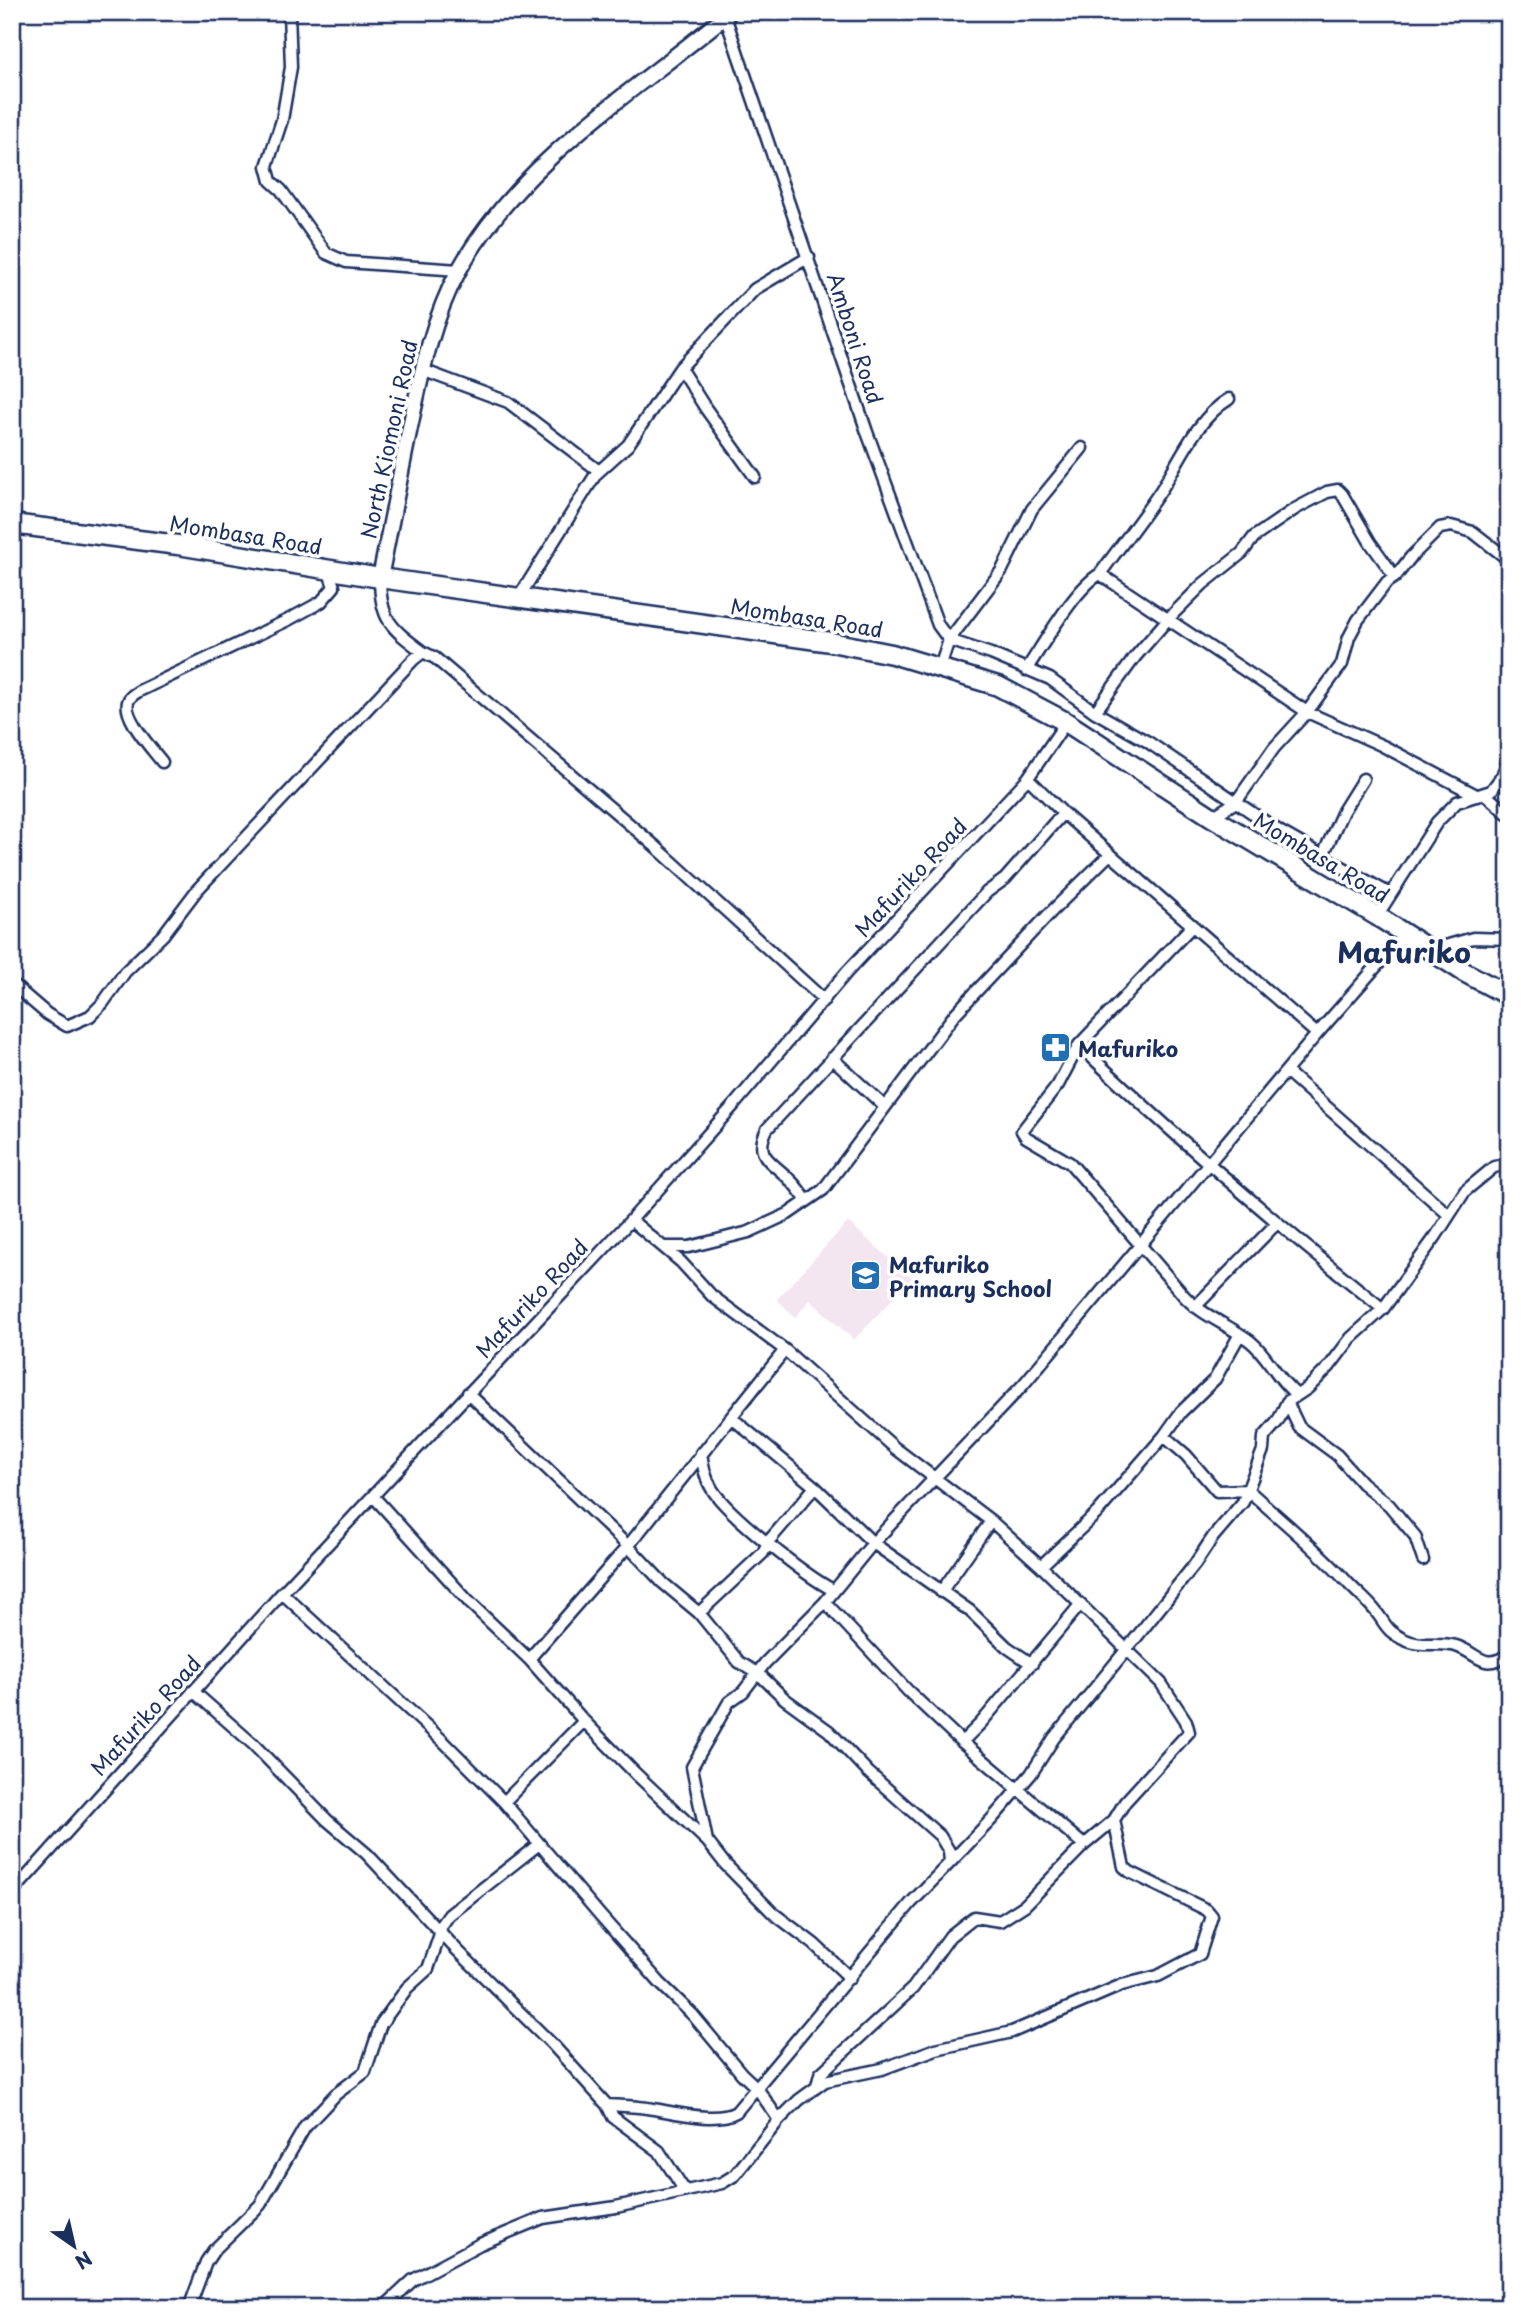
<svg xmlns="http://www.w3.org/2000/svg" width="1521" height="2320" font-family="'Playpen Sans',sans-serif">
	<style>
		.built { fill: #f4e6f0 }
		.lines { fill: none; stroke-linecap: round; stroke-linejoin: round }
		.street-casing { stroke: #1b2f5e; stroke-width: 15 }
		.secondary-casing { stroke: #1b2f5e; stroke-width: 19 }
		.highway-casing { stroke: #1b2f5e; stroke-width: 23 }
		.street { stroke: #fff; stroke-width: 10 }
		.secondary { stroke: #fff; stroke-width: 14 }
		.highway { stroke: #fff; stroke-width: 18 }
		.labels { text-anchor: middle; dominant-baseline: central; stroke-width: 7; stroke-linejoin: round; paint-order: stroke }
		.street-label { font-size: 21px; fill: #1b2f5e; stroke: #fff }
		.poi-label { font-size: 21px; font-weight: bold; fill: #1b2f5e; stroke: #fff; text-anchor: start }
		.district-label { font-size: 28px; font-weight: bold; fill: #1b2f5e; stroke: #fff }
	</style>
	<rect width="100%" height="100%" fill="#fff"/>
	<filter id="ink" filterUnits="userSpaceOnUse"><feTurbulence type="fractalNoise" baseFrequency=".0143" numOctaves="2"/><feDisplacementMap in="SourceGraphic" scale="14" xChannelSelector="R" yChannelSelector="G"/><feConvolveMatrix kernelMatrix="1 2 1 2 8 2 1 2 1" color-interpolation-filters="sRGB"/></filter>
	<g filter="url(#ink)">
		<path class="built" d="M 848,1222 L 912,1278 L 854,1340 L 810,1300 L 795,1318 L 777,1299 Z"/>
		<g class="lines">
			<defs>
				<path id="street" d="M 289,12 L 291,67 L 282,120 L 267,166 L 271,181 L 281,190 L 326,253 L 346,262 L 459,270
					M 724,13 L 867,432 L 938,625 L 949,640 L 940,667
					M 680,368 L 706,409 L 755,477
					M 422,370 L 508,402 L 599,471
					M 1082,448 L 1032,509 L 1002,570 L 949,640 L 991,654 L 1050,679 L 1095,712 L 1148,742 L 1279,831 L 1390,894
					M 1100,574 L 1307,712 L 1383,746 L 1478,796
					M 380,578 C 380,620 391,628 423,652
					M 519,597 L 596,474 L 628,445 L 680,368 L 755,289 L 809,257
					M 1026,670 C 1043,645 1075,588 1100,574 C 1120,546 1142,519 1161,490 C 1180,460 1197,418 1229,399
					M 1095,712 L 1135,657 L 1168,619 L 1203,584 L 1242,553 L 1254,537 L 1295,509 L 1327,492 L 1338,490 L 1342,494 L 1370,542 L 1395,577
					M 162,762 C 153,750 118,713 130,698 C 132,695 136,693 139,691 L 288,620 L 321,602 L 334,587 L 328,569
					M 1028,778 L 1063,813 L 1317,1034
					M 1485,794 L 1509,815
					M 1212,817 L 1236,802 L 1274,748 L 1307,712 L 1342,664 L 1349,637 L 1358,620 L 1387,582 L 1395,577 L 1411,557 L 1440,528 L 1451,526 L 1473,532 L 1509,560
					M 1323,855 L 1343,811 L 1363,779
					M 1377,916 L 1437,822 L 1457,802 L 1491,791 L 1502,776 L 1509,757
					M 1193,925 L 1079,1045 L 1058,1085 L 1022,1131 L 1026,1137 L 1070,1163 L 1185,1297 C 1203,1316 1229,1325 1250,1341 C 1269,1356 1277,1380 1297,1395
					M 1431,950 L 1473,938 L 1509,939
					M 12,984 L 47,1014 L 67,1026 L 90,1016 L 103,1003 L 125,972 L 163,935 L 197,890 L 413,660 L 423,652 L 435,658 L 655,846 L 824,1000
					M 1079,1045 C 1176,1138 1278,1225 1383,1309
					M 832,1058 L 885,1107
					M 1286,1071 L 1449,1215
					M 807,1201 C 801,1193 796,1185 789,1179 C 772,1161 753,1157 767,1129 L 987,892 L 1005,879 L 1063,813
					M 631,1220 L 681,1262 L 712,1296 L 785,1350 L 895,1448 L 991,1521 L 1041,1566 L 1161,1683 L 1186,1721 L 1189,1732 L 1125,1802 L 1114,1820 L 1084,1845 L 1025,1905 L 1000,1921 L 974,1917 L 950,1936 L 913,1988 L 820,2074 L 817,2086
					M 663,1247 L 689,1247 L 749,1232 L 788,1214 L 823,1190 L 955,1014 L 1051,912 L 1110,854
					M 1195,1307 L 1277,1223
					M 468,1393 L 628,1546 L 663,1583 L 699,1613 L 739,1662 L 759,1674 L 785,1699 L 829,1731 L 868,1772 L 940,1836 L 949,1851 L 950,1862
					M 1287,1402 L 1299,1427 L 1337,1455 L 1362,1483 L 1389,1505 L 1415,1536 L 1423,1560
					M 732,1418 L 815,1487 L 873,1543 L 970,1611 L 1007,1647 L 1032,1664
					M 1164,1436 L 1186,1455 L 1217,1491 L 1248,1490 C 1281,1520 1317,1549 1347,1582 C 1356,1592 1368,1601 1377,1613 C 1387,1626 1386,1630 1403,1639 C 1420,1648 1438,1641 1456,1646 C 1478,1653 1483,1672 1509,1654
					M 701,1453 C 703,1466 705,1478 712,1489 C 727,1514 806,1576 833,1590
					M 373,1496 L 469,1602 L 529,1659 L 584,1721 L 636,1774 L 707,1841 L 725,1864 L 773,1913 L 814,1944 L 850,1978
					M 1041,1566 L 1097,1513 L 1164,1436 L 1181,1412 L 1215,1379 L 1240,1334
					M 941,1592 L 991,1521
					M 282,1593 L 444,1742 L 504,1802 L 599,1914 L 660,1983 L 692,2014 L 742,2074 L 757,2088 L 779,2120
					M 825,1602 L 908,1691 L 962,1742 L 1084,1845
					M 699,1613 L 763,1553 L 768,1542 L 815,1487
					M 529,1659 L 628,1546 L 785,1350
					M 193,1691 L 253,1744 L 327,1820 L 367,1854 L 456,1949 L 552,2044 L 607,2105 L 613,2117 L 659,2151 L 685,2191
					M 962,1742 L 981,1723 L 1080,1605
					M 504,1802 L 584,1721
					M 707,1841 L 692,1767 L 729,1702 L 743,1692 L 765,1663 L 825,1602 L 873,1543 L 1023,1385 L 1317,1034 L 1405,934
					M 12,1893 L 282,1593 L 631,1220 L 734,1105 L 847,972 L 1028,778 L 1066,722
					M 439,1929 L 449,1915 L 539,1844
					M 607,2105 C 621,2106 634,2106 647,2108 C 670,2111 715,2124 736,2112 L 911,1903 L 991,1820 L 1031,1774 L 1054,1738 L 1127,1649 L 1195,1564 L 1213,1537 L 1243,1502 L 1263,1450 L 1264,1437 L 1278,1421 L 1287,1402 L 1308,1388 L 1329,1367 L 1351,1338 L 1383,1309 L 1436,1236 L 1465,1191 L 1494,1167 L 1509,1164
					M 189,2308 L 206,2262 L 214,2250 L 260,2205 L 305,2127 L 336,2094 L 365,2072 L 381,2024 L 407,1988 L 428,1969 L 441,1931
					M 383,2308 L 413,2280 L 480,2244 L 543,2218 L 616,2207 L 722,2183 L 735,2175 L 779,2120 L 799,2100 L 825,2081 L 882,2069 L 936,2049 L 1012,2032 L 1122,1985 L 1158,1976 L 1200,1954 L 1212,1916 L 1207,1910 L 1130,1872 L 1124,1867 L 1114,1820"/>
				<path id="secondary" d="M 380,578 C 389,531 399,484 408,437 C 420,380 431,321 459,270 C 522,158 635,92 730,12"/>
				<path id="highway" d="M 12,524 L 178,545 L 380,578 L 831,642 L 892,654 L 998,686 L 1066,722 L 1212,817 L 1377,916 L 1464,972 L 1509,996"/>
			</defs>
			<use href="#street" class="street-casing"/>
			<use href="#secondary" class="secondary-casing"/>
			<use href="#highway" class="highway-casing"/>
			<use href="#street" class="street"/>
			<use href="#secondary" class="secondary"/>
			<use href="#highway" class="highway"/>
		</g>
	</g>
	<defs>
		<symbol id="pharmacy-square" viewBox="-11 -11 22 22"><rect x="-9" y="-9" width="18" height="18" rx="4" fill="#1f6fb2" stroke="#fff"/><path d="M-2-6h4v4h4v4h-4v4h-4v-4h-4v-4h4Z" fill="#fff"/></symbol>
		<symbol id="school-square" viewBox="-11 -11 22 22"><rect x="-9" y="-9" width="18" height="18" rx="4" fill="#1f6fb2" stroke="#fff"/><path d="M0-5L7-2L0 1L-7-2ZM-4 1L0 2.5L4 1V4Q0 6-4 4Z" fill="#fff"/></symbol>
	</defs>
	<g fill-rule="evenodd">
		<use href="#pharmacy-square" x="1038" y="1030" width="35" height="35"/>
		<use href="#school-square" x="848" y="1258" width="35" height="35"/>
	</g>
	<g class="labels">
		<g class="street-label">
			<text transform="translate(856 338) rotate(72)">Amboni Road</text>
			<text transform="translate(388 439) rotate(-78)">North Kiomoni Road</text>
			<text transform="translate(246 534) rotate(9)">Mombasa Road</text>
			<text transform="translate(807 617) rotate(9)">Mombasa Road</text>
			<text transform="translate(1322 857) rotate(31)">Mombasa Road</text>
			<text transform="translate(910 877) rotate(-47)">Mafuriko Road</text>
			<text transform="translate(531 1298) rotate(-47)">Mafuriko Road</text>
			<text transform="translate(145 1715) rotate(-48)">Mafuriko Road</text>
		</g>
		<g class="poi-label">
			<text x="1078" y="1048">Mafuriko</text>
			<text x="889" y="1264">Mafuriko<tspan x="889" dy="24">Primary School</tspan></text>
		</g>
		<g class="district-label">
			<text x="1404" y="951">Mafuriko</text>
		</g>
	</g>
	<rect width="1521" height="2320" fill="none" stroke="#fff" stroke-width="42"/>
	<rect x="21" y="21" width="1479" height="2278" fill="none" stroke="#1b2f5e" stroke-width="2.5" filter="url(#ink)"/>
	<g transform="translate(74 2246) rotate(146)" stroke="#ffffff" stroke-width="5" paint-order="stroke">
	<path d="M0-5L12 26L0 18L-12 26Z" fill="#1b2f5e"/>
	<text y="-10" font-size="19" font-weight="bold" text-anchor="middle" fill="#1b2f5e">N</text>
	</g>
</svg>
